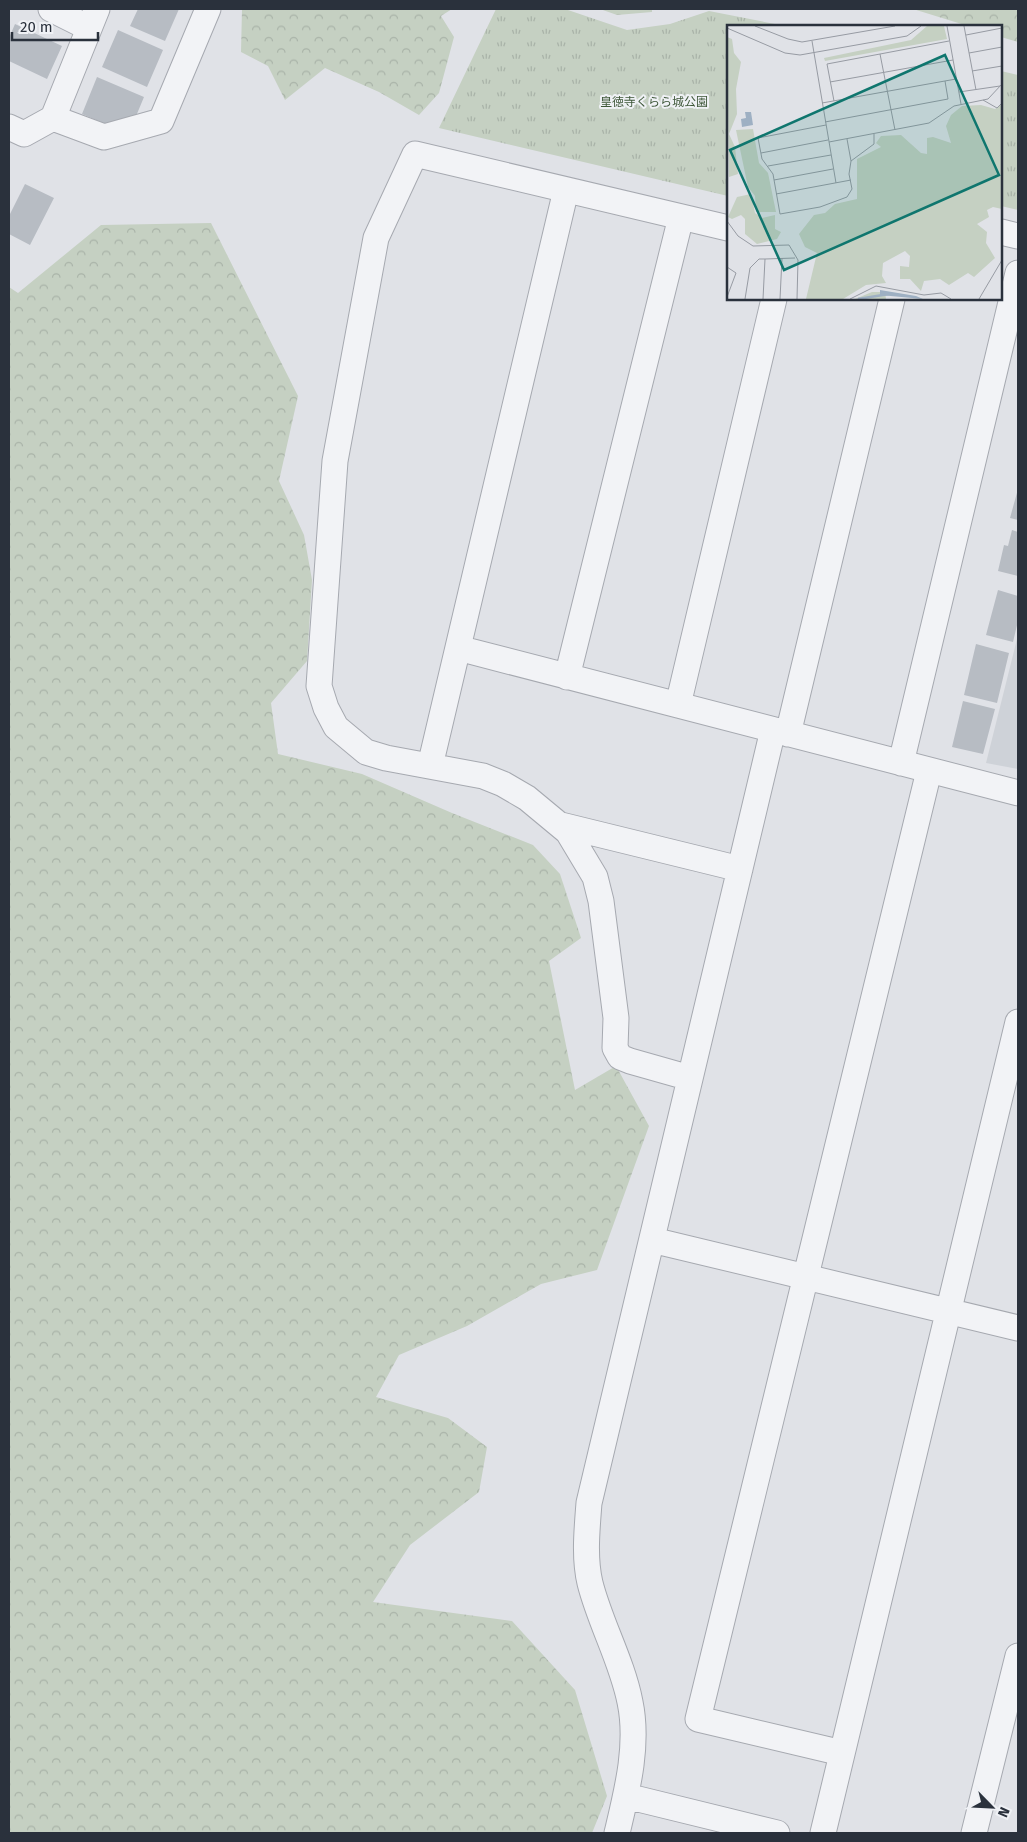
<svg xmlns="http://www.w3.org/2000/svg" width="1027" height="1842" font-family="'Fira Sans','Noto Sans JP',sans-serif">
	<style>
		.built { fill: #ced2d8 }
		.grass { fill: url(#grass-tufts) }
		.forest { fill: url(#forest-crowns) }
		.building { fill: #b7bcc3 }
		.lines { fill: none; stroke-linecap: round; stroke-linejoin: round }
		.street-casing { stroke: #a6a9b0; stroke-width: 27 }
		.street { stroke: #f2f3f6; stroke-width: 25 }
		.labels { text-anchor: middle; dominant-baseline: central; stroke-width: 4; stroke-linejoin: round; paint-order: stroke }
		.park-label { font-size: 12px; fill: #3e5739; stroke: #eff1f5 }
		.inset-river { fill: none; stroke: #9eb0c3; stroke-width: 2.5 }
		.inset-road { fill: none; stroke: #979ba3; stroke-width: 1 }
		.view { fill: #0f766e; fill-opacity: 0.15; stroke: #0f766e; stroke-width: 2.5 }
		.inset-edge { fill: none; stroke: #2a313c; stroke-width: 2.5 }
	</style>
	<defs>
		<pattern id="grass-tufts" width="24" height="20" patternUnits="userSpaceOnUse" patternTransform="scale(1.25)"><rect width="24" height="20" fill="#c5d0c2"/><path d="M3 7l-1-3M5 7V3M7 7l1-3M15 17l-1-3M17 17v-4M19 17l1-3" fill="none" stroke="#a9b3a8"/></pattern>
		<pattern id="forest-crowns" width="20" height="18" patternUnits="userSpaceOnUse" patternTransform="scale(1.25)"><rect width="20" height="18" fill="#c5d0c2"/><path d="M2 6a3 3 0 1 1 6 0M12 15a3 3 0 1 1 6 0" fill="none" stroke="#a9b3a8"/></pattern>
	</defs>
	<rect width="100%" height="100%" fill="#e0e2e7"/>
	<path class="built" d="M 1018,635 L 1018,769 L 986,763 Z"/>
	<path class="grass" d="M 496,9 L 565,9 L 627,30 L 670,24 L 709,11 L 785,26 L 728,26 L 728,196 L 439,128 Z
		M 1001,71 L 1018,75 L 1018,210 L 1001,206 Z"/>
	<path class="forest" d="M 242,9 L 452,9 L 441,16 L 454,37 L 439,93 L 419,115 L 379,92 L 325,68 L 285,100 L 268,66 L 241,52 Z
		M 600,9 L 652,9 L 652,12 L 617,15 Z
		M 913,9 L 1018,9 L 1018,42 L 1001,37 L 1001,26 L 968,26 Z
		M 211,223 L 298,396 L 279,481 L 304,535 L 312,580 L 307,661 L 271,703 L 278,754 L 362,774 L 452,813 L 533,845 L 560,874 L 581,938 L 549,961 L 575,1090 L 616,1066 L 649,1126 L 597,1270 L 541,1284 L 467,1326 L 399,1355 L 376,1397 L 448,1418 L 487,1447 L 479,1492 L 410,1545 L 373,1602 L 512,1621 L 575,1690 L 607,1796 L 592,1833 L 9,1833 L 9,287 L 18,293 L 101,225 Z"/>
	<path class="building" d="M 138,9 L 179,9 L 165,41 L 130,26 Z
		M 15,24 L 62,46 L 47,79 L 9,61 L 9,38 Z
		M 118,30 L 163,50 L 147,87 L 102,67 Z
		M 97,77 L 144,97 L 134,121 L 108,125 L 82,114 Z
		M 25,184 L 54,198 L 30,245 L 9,234 L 9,216 Z
		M 1018,489 L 1018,520 L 1010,518 Z
		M 1012,530 L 1018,532 L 1018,576 L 998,571 L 1004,545 L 1008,546 Z
		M 998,590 L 1018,596 L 1018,621 L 1013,642 L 986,635 Z
		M 976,644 L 1009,653 L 997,703 L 964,695 Z
		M 963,701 L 995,709 L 983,754 L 952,747 Z"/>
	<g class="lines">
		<defs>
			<path id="street" d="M 51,9 L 89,28
				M 53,118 L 97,9
				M 9,127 L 24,134 L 53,118 L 104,137 L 161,121 L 208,9
				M 1001,232 L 1018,236
				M 458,648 L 1018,793
				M 567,677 L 681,217
				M 678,705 L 774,299
				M 788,734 L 892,299
				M 901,763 L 1018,273
				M 430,766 L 566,190
				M 561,825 L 740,869
				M 690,1078 L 630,1061 L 620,1057 L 615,1048 L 616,1018 L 601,901 L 595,877 L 568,832 L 527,798 L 503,784 L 483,776 L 386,758 L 366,752 L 336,727 L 326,708 L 319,686 L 335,461 L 376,238 L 415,154 L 728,228
				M 652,1240 L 1018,1328
				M 842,1753 L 698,1719 L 929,771
				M 626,1796 L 777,1833
				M 617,1833 C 627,1791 639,1745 630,1702 C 622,1661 600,1623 590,1583 C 584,1558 587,1529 589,1503 L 773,730
				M 823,1833 L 1018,1022
				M 974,1833 L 1018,1656"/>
		</defs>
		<use href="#street" class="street-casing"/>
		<use href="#street" class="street"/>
	</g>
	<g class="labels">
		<g class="park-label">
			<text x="654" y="102">皇徳寺くらら城公園</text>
		</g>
	</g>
	<g transform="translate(727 25)">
		<rect width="275" height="275" fill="#e0e2e7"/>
		<path d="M 200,1 L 217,1 L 220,14 L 98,36 L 97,33 L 184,15 ZM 26,104 L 32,138 L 41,148 L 49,187 L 29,187 L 28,171 L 21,162 L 9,105 Z" fill="#c5d0c2"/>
		<path d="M 0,12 L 5,14 L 7,28 L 14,37 L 9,64 L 10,89 L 2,109 L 8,122 L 11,149 L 2,152 ZM 275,79 L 275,184 L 266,182 L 260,185 L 262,192 L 250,199 L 260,207 L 259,218 L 268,233 L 247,252 L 241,248 L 222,260 L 213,254 L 197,256 L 194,266 L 183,254 L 173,254 L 173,241 L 182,242 L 183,231 L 178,226 L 156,238 L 155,251 L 159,258 L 139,260 L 116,274 L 79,274 L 90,228 L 78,222 L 72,209 L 87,190 L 98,188 L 108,179 L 130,174 L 130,134 L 154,122 L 149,118 L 154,111 L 174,110 L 194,128 L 200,129 L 200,113 L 206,112 L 224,118 L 219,101 L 224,90 L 235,81 L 254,80 L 268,84 ZM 24,169 L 28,188 L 35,193 L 48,190 L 48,204 L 54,207 L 50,214 L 30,219 L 18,209 L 18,194 L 14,190 L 5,194 L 1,192 L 10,172 ZM 145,267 L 158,267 L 159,274 L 128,274 Z" fill="#c5d0c2"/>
		<path d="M 18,87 L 24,87 L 26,100 L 15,102 L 14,94 L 19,93 ZM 153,265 L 189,271 L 196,274 L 153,270 Z" fill="#9eb0c3"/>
		<path class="inset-river" d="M 131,274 L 162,269"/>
		<path class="inset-road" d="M 28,1 L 61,14 L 75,17 L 168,1M 220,1 L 234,79M 237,1 L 249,65M 0,3 L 58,28 L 73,30 L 180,11 L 194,1M 239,10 L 275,3M 85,16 L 109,158M 242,28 L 275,22M 153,29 L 168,105M 245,46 L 275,41M 103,57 L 226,35M 232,67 L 273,61M 256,75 L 270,83 L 275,78M 107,76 L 100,39 L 222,16M 95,78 L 229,54M 98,97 L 221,74 L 218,56M 99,100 L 31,113 L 35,134 L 46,149 L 53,189 L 93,182 L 120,172 L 125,164 L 122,149 L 124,136 L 147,119 L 147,109M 120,114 L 124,136M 102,117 L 202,98 L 227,81 L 261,74 L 275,59M 34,128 L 101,115M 41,141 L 104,130M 47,155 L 106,144M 49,169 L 124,155M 0,196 L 11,211 L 26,221 L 62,220 L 71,235 L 70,274M 38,234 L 68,233M 0,242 L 9,248 L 0,272M 18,274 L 23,243 L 32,234 L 38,234 L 36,274M 53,274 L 55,233M 123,274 L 149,261 L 197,270 L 214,268 L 224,274M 252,274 L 275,235"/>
		<path class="view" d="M 218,30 L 272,150 L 57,245 L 3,125 Z"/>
		<rect width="275" height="275" class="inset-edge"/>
	</g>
	<rect width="1027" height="1842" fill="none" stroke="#2a313c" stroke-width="20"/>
	<g transform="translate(992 1807) rotate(114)" stroke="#eff1f5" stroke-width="4" paint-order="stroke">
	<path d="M0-4L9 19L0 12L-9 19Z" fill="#2a313c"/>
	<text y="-8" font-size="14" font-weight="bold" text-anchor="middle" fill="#2a313c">N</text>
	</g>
	<path d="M12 32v8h86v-8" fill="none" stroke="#2a313c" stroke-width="2.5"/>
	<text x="20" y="32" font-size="15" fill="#2a313c" stroke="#eff1f5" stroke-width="4" paint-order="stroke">20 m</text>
</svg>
